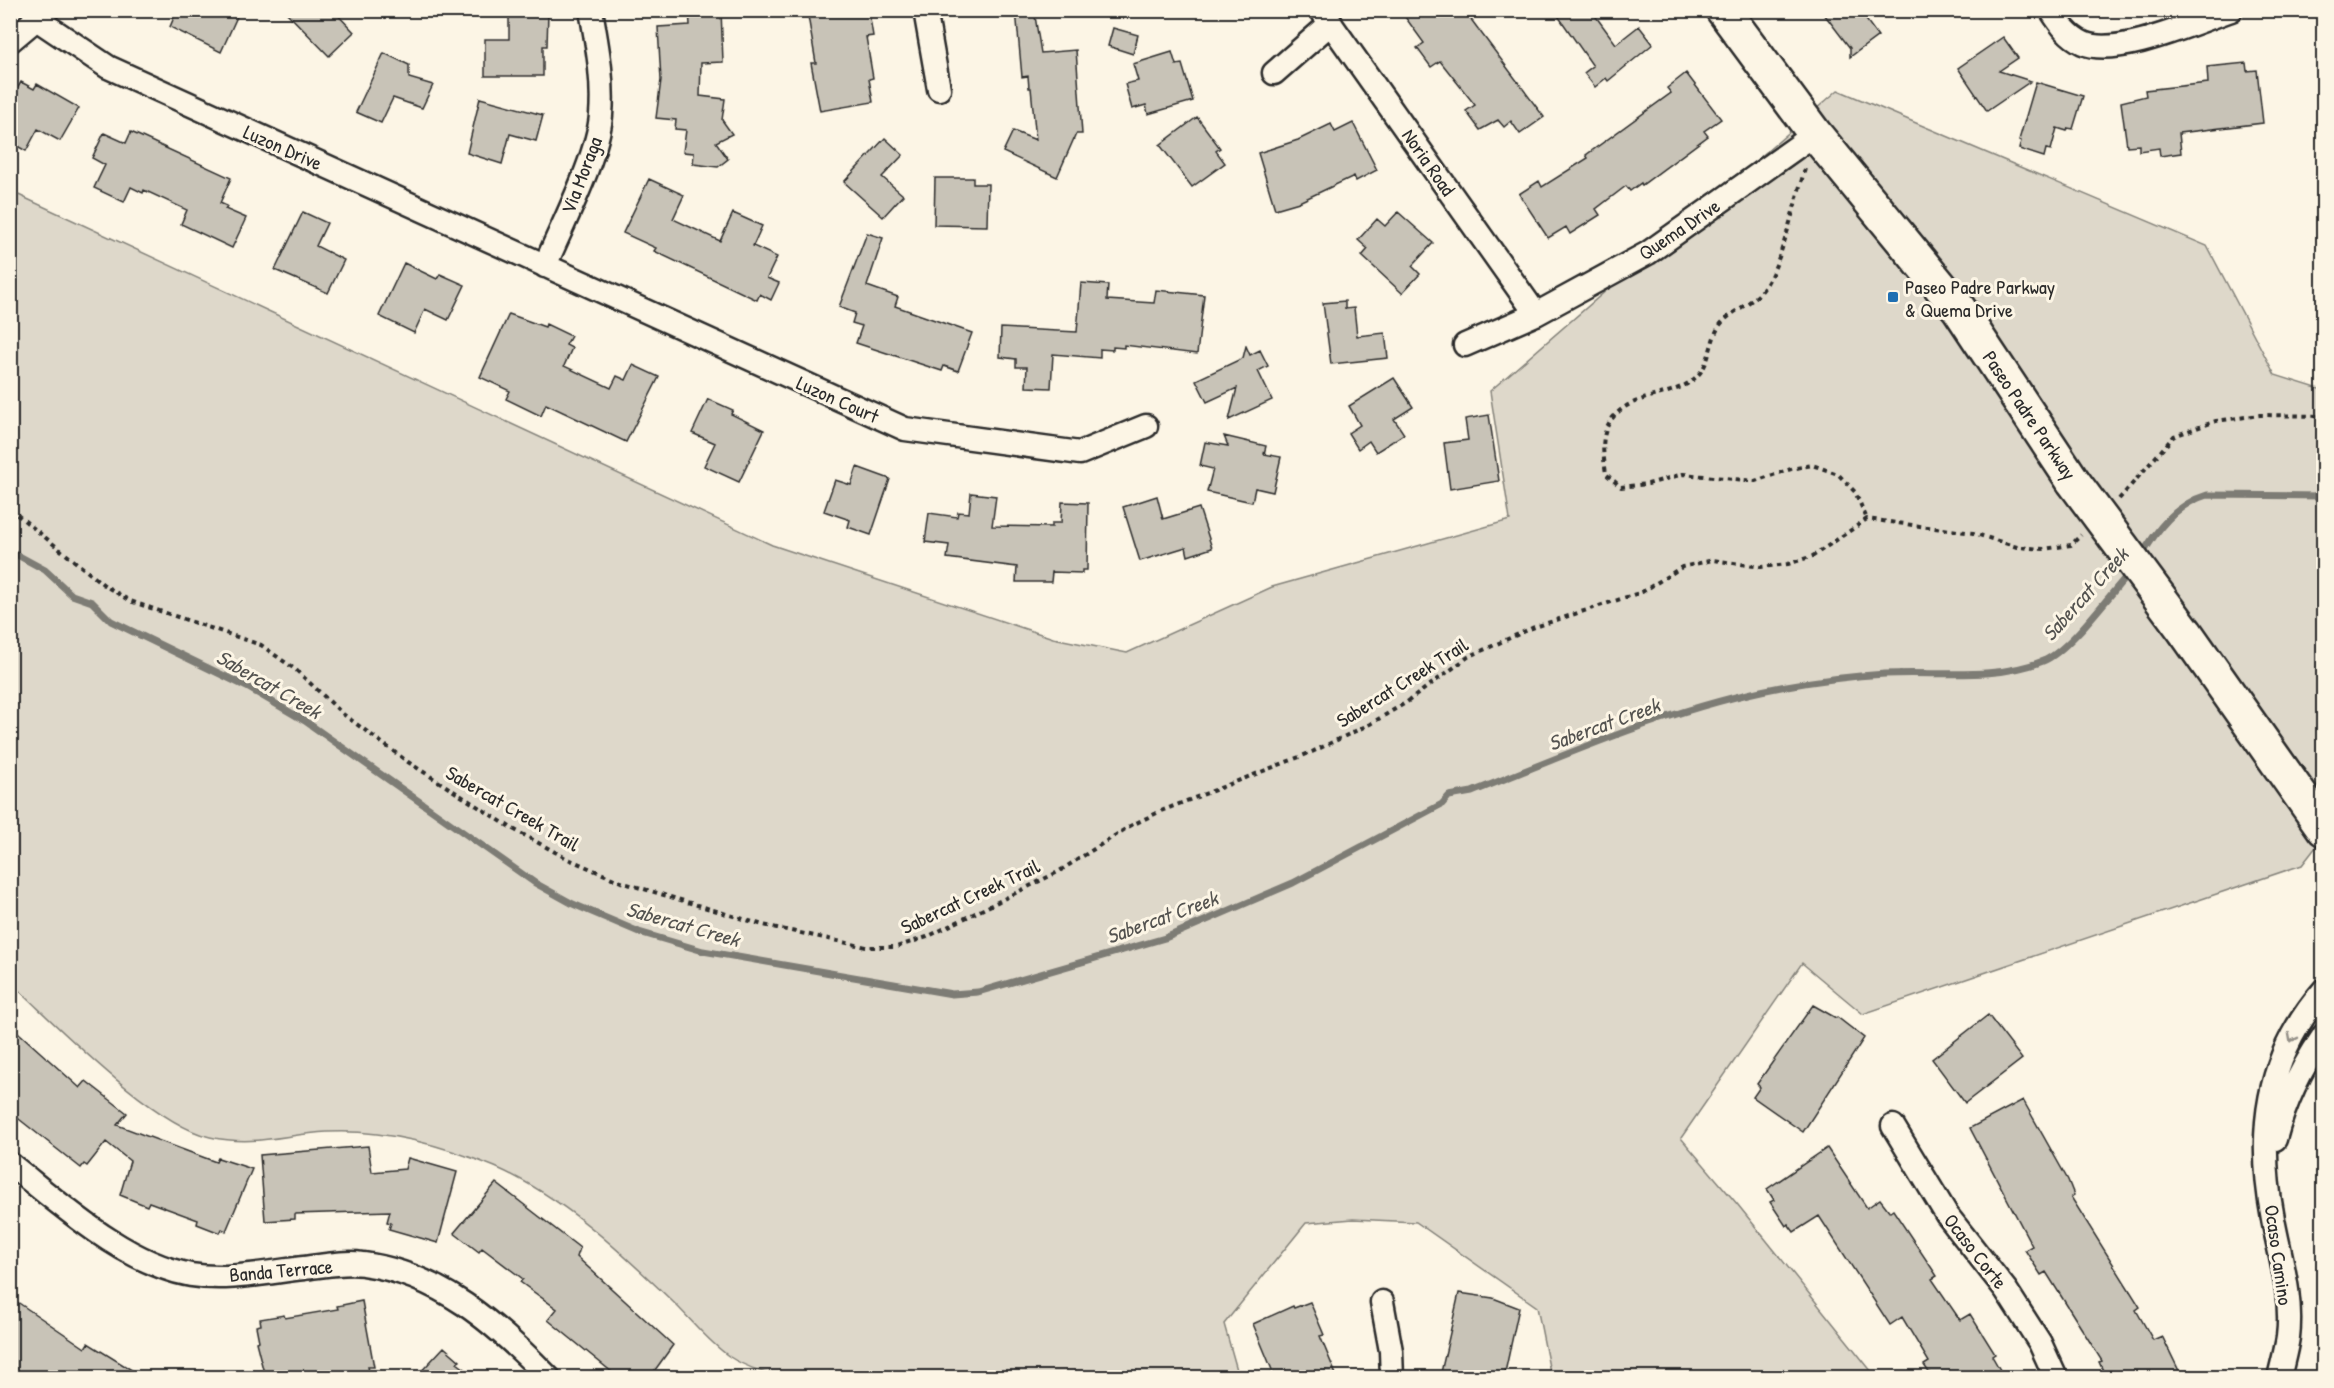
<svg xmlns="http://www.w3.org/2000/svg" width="2334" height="1388" font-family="'Patrick Hand',sans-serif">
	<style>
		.green { fill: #ded8ca; stroke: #84827a; stroke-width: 1.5 }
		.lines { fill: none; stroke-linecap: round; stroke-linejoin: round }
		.stream { stroke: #7d7b74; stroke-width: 7 }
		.building { fill: #c8c3b7; stroke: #2b2b2b; stroke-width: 1.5 }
		.street-casing { stroke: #2b2b2b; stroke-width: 27 }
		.secondary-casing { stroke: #2b2b2b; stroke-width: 38 }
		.path { stroke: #2b2b2b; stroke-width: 4; stroke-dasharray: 4.5 4.5; stroke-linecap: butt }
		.street { stroke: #fcf5e5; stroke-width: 22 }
		.secondary { stroke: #fcf5e5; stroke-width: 33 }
		.secondary-bridge-casing { stroke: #2b2b2b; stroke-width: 38; stroke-linecap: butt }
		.secondary-bridge { stroke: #fcf5e5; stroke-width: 33 }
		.oneway { stroke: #949088 }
		.poi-dot { fill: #1f6fb2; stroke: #fcf5e5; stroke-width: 2 }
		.labels { text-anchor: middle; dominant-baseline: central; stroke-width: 6; stroke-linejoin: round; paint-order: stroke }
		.street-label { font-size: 20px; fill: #2b2b2b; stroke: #fcf5e5 }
		.poi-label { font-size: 20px; fill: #2b2b2b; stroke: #fcf5e5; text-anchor: start }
		.water-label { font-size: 21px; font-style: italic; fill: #545350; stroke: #fcf5e5 }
	</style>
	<rect width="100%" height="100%" fill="#fcf5e5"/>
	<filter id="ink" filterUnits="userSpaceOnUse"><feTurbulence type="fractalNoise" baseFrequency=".0167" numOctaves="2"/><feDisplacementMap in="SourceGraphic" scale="12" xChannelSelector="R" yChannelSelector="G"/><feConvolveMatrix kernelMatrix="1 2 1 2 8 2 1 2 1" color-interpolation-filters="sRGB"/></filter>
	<g filter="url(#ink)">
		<path class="green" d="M 1838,90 L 2207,246 L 2275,375 L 2323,390 L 2323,838 L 2302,865 L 1863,1014 L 1802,963 L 1681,1138 L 1738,1205 L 1876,1377 L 1551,1377 L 1537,1307 L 1416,1222 L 1353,1219 L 1306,1223 L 1224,1324 L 1239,1377 L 775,1377 C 761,1371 743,1366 730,1357 C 708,1342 690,1318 671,1300 C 619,1250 562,1196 495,1167 C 443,1145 384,1129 327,1132 C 285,1134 256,1147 210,1137 C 152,1124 57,1025 11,983 L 10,191 L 772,545 L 1053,638 L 1127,653 L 1272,587 L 1510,520 L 1490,391 Z"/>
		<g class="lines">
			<path class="stream" d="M 10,551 L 45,570 L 72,595 L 92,602 L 111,621 L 247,687 L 305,721 L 535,883 L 573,904 L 639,932 L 703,951 L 952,994 L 978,992 L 1165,938 L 1293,883 L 1442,804 L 1449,796 L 1472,792 C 1573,752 1674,707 1781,687 C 1814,681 1851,676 1885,674 C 1936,671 1994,681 2043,661 C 2069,651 2110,594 2131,571
				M 2141,557 C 2156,530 2176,504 2207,495 L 2324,496"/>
		</g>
		<path class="building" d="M 177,10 L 240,10 L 221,52 L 170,27 Z
			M 284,10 L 333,10 L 354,32 L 329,56 Z
			M 689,10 L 721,10 L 723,62 L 701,63 L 700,96 L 725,99 L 722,120 L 732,134 L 716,142 L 728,159 L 718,167 L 693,164 L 694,153 L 683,152 L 686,130 L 675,129 L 676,120 L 656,118 L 661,80 L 658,27 L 690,25 Z
			M 807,10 L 837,10 L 838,15 L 869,12 L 873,36 L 866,37 L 873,78 L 869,79 L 873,102 L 820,111 L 811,63 L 816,63 Z
			M 1016,10 L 1034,10 L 1041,53 L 1076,50 L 1082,134 L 1076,134 L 1057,177 L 1003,152 L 1013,131 L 1036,140 L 1031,88 L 1029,88 L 1028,76 L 1022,77 Z
			M 1400,10 L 1464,10 L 1544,117 L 1520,134 L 1511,121 L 1504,127 L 1498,120 L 1480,130 L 1466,111 L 1475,105 L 1440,61 L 1431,67 L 1417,48 L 1424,43 Z
			M 1554,10 L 1591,10 L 1616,44 L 1639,26 L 1653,44 L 1608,81 L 1606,78 L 1595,87 L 1584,73 L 1593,66 Z
			M 1821,10 L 1859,10 L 1878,36 L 1850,57 L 1850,48 Z
			M 509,12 L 548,12 L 547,46 L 543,46 L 543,76 L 485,76 L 485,39 L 509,39 Z
			M 1113,28 L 1138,35 L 1133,54 L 1108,46 Z
			M 2003,37 L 2018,58 L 1999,71 L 2031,81 L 1987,111 L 1958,68 Z
			M 1172,52 L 1176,65 L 1182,64 L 1193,101 L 1148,114 L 1146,105 L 1132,109 L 1125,84 L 1138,81 L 1133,64 Z
			M 384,53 L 409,65 L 409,78 L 433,85 L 422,108 L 393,98 L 381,123 L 356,112 Z
			M 2246,63 L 2247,71 L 2257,70 L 2263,123 L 2179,133 L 2181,153 L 2160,156 L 2159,148 L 2139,151 L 2139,145 L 2127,146 L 2121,102 L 2146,96 L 2145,90 L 2208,83 L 2207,67 Z
			M 1686,73 L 1721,119 L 1704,131 L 1708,136 L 1642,185 L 1641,183 L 1630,191 L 1626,186 L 1596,209 L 1600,215 L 1570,234 L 1566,227 L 1548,238 L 1519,194 L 1539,181 L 1542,187 L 1588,158 L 1586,155 L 1671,93 L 1667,88 Z
			M 21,82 L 34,89 L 37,84 L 79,108 L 60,141 L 38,129 L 26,151 L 10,142 L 10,101 Z
			M 2036,82 L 2083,96 L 2073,129 L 2068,128 L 2067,131 L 2057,128 L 2051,150 L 2046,149 L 2044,157 L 2019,149 L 2021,141 L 2019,140 Z
			M 480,98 L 543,115 L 536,141 L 510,134 L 502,164 L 467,153 Z
			M 1197,117 L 1220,148 L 1216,151 L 1225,163 L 1192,187 L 1160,145 Z
			M 1353,123 L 1377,170 L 1356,181 L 1354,176 L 1299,202 L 1275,209 L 1258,153 L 1298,140 L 1331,124 L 1335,132 Z
			M 131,132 L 231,178 L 220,203 L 227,206 L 225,209 L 246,218 L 232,248 L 181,224 L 187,210 L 144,190 L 143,193 L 131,187 L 124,202 L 94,188 L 105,165 L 92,158 L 104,133 L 126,143 Z
			M 885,138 L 903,155 L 882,177 L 903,195 L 883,217 L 844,182 Z
			M 935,178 L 973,178 L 973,184 L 988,184 L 987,226 L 934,225 Z
			M 649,179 L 684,195 L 673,219 L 720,241 L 733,213 L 762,226 L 753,246 L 777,257 L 767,278 L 779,283 L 771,300 L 760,294 L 757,300 L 654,251 L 656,248 L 623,233 Z
			M 303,212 L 327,223 L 316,246 L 344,260 L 328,293 L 275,270 Z
			M 1398,212 L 1433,243 L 1412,266 L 1420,274 L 1402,293 L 1362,256 L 1368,249 L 1358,240 L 1377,219 L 1385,226 Z
			M 867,233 L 883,238 L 867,286 L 898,297 L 895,306 L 972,333 L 958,371 L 944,366 L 942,371 L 856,343 L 862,326 L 852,323 L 855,313 L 839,307 Z
			M 404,263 L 437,279 L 440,274 L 465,285 L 448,320 L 425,309 L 414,333 L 379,316 Z
			M 1081,283 L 1108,285 L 1107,300 L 1154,303 L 1156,290 L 1204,295 L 1197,354 L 1124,345 L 1124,348 L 1113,347 L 1113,350 L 1100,349 L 1100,358 L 1053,354 L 1051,388 L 1026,387 L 1027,367 L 1016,367 L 1016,359 L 1000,357 L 1001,328 L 1077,332 Z
			M 1345,301 L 1345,309 L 1354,308 L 1357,336 L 1385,333 L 1388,358 L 1331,364 L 1323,303 Z
			M 509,314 L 545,327 L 546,324 L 571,336 L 566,345 L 572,348 L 564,366 L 611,388 L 617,376 L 626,380 L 633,365 L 659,377 L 626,442 L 546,404 L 541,416 L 506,399 L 510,391 L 480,377 Z
			M 1246,346 L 1250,355 L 1260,350 L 1268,366 L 1258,371 L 1272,400 L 1229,420 L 1237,388 L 1207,402 L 1196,380 L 1243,358 Z
			M 1394,378 L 1413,407 L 1394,419 L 1404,434 L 1376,452 L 1369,441 L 1358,449 L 1348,433 L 1360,425 L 1349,406 Z
			M 708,399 L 733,410 L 731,414 L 764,430 L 739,482 L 704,466 L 715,443 L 692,433 Z
			M 1489,415 L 1499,481 L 1450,489 L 1444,443 L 1468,440 L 1465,419 Z
			M 1224,436 L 1266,446 L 1264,454 L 1281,457 L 1273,492 L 1255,488 L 1252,502 L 1207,492 L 1213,469 L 1200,466 L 1205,442 L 1228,446 Z
			M 857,467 L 890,479 L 871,535 L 848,527 L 850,520 L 824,511 L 835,480 L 851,485 Z
			M 971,493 L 996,496 L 992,526 L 1052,527 L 1052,523 L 1061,523 L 1062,502 L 1088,503 L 1087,570 L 1082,570 L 1082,573 L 1052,572 L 1051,582 L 1016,582 L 1017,567 L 947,558 L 949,545 L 925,542 L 929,513 L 957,517 L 958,512 L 969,513 Z
			M 1157,496 L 1163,519 L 1199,508 L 1212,548 L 1188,556 L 1186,547 L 1140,561 L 1123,507 Z
			M 1813,1005 L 1836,1018 L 1837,1017 L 1864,1038 L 1803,1132 L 1753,1097 L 1760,1087 L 1757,1084 Z
			M 1988,1015 L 2022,1059 L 1965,1103 L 1932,1059 Z
			M 10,1025 L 80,1088 L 86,1081 L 127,1113 L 117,1125 L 216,1162 L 218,1158 L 252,1169 L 226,1231 L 222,1229 L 220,1233 L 197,1224 L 198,1220 L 149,1202 L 147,1206 L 120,1195 L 130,1161 L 106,1142 L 87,1166 L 84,1164 L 81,1168 L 10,1112 Z
			M 2023,1100 L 2068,1180 L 2074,1195 L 2071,1197 L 2140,1307 L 2136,1310 L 2153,1340 L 2162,1336 L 2182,1377 L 2106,1377 L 2099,1362 L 2102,1361 L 2073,1315 L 2046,1272 L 2041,1275 L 2025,1250 L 2032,1246 L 1970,1128 Z
			M 368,1146 L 372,1172 L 405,1169 L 408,1158 L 457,1172 L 438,1243 L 389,1229 L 391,1223 L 387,1222 L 390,1211 L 295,1214 L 295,1219 L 265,1221 L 260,1155 Z
			M 1827,1148 L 1867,1208 L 1880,1199 L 1890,1212 L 1893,1210 L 1937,1276 L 1932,1279 L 1960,1320 L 1970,1314 L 1995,1354 L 1992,1356 L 2004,1377 L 1932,1377 L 1924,1365 L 1929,1362 L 1902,1317 L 1890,1325 L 1819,1216 L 1794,1232 L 1788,1224 L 1786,1226 L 1770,1202 L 1774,1200 L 1767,1189 Z
			M 496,1183 L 580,1248 L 577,1257 L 673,1345 L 650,1377 L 618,1377 L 548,1320 L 557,1309 L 520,1282 L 523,1279 L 482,1248 L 479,1252 L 454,1233 Z
			M 1459,1293 L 1493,1298 L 1519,1308 L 1504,1377 L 1440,1377 Z
			M 10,1297 L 85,1348 L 88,1343 L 143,1377 L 22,1377 L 10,1370 Z
			M 362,1301 L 374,1367 L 368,1367 L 369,1371 L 344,1375 L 343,1372 L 310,1377 L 265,1377 L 256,1342 L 259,1341 L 256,1326 L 261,1325 L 260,1319 L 284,1315 L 285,1318 L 338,1309 L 337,1306 Z
			M 1310,1302 L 1324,1335 L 1320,1336 L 1337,1377 L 1275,1377 L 1253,1324 L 1293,1306 L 1294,1308 Z
			M 444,1347 L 460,1361 L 457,1363 L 476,1377 L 416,1377 Z"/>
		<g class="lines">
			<defs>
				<path id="street" d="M 33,10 L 38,20 L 108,67 L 905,429 L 1080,453 L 1146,426
					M 925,10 L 939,89
					M 1321,10 L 1536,314
					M 2051,10 C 2060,24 2068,36 2083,43 C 2117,58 2196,22 2231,10
					M 10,41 L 47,10
					M 1274,73 L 1331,23
					M 545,266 C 562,225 598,157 601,115 C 604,80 597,45 591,10
					M 1465,345 L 1536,314 L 1648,253 L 1815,134
					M 1893,1126 L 1947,1215 L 2006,1290 L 2040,1343 L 2056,1378
					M 2275,1139 C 2285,1101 2301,1068 2324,1035
					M 10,1164 C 62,1205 124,1263 191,1275 C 228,1281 267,1272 304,1268 C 322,1266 345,1261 363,1264 C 440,1274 496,1324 549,1378
					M 1382,1302 L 1391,1351 L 1392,1378
					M 2279,1378 C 2282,1364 2286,1351 2288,1337 C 2293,1297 2280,1257 2273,1219 C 2257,1134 2265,1057 2324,990"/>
				<path id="secondary" d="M 1723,10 L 1815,134 L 1959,309 L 2073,481
					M 2186,633 L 2324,829"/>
			</defs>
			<use href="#street" class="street-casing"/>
			<use href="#secondary" class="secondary-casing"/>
			<path class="path" d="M 1805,169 C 1795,200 1781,270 1760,293 C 1749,305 1730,312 1720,325 C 1710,339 1711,362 1698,375 C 1675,401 1626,390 1608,425 C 1600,441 1604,458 1606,474 L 1621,487 L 1648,484 L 1683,474 L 1755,481 L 1791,469 L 1812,465 L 1838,474 L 1855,492 L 1867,519
				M 2119,499 L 2174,436 L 2216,421 L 2260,415 L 2324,416
				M 10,509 L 104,585 L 130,601 L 261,645 L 296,670 L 343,714 L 408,762 L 513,829 L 566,858 L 621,882 L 763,925 L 866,947 L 896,947 L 927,937 L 1058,872 L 1130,826 L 1161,811 L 1312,752 L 1370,724 L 1407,702 L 1468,657 L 1532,628 L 1642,592 L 1682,567 L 1713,560 L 1761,567 L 1788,564 L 1813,556 L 1867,519 L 1973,533 L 2017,547 L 2044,549 L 2071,545 L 2081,535"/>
			<use href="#street" class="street"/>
			<use href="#secondary" class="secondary"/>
			<defs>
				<path id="secondary-bridge" d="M 2073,481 L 2186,633"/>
			</defs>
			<use href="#secondary-bridge" class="secondary-bridge-casing"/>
			<use href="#secondary-bridge" class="secondary-bridge"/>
		</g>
		<defs><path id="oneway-chevron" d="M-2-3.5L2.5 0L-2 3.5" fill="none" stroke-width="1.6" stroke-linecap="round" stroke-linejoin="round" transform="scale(1.5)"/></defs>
		<use class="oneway" href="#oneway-chevron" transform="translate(2292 1038) rotate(118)"/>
	</g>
	<rect class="poi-dot" x="1887" y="291" width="12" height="12" rx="3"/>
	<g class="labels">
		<g class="street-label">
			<text transform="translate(283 147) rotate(24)">Luzon Drive</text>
			<text transform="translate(1429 162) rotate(55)">Noria Road</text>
			<text transform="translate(581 175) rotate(-69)">Via Moraga</text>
			<text transform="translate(1679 229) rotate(-34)">Quema Drive</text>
			<text transform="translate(838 399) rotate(24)">Luzon Court</text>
			<text transform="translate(2030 415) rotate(56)">Paseo Padre Parkway</text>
			<text transform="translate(1402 682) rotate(-32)">Sabercat Creek Trail</text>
			<text transform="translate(513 808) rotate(30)">Sabercat Creek Trail</text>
			<text transform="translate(970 896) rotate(-25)">Sabercat Creek Trail</text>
			<text transform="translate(1976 1251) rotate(52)">Ocaso Corte</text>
			<text transform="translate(2279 1255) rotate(82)">Ocaso Camino</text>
			<text transform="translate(281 1270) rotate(-5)">Banda Terrace</text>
		</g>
		<g class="poi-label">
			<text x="1905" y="286">Paseo Padre Parkway<tspan x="1905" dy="23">&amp; Quema Drive</tspan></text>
		</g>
		<g class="water-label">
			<text transform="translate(2085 594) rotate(-48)">Sabercat Creek</text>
			<text transform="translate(269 684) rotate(30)">Sabercat Creek</text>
			<text transform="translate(1604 724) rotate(-20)">Sabercat Creek</text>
			<text transform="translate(1162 917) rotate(-20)">Sabercat Creek</text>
			<text transform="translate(683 924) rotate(16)">Sabercat Creek</text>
		</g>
	</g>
	<rect width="2334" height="1388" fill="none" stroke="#fcf5e5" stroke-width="36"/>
	<rect x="18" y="18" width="2298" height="1352" fill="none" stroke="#2b2b2b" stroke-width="2" filter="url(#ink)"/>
</svg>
